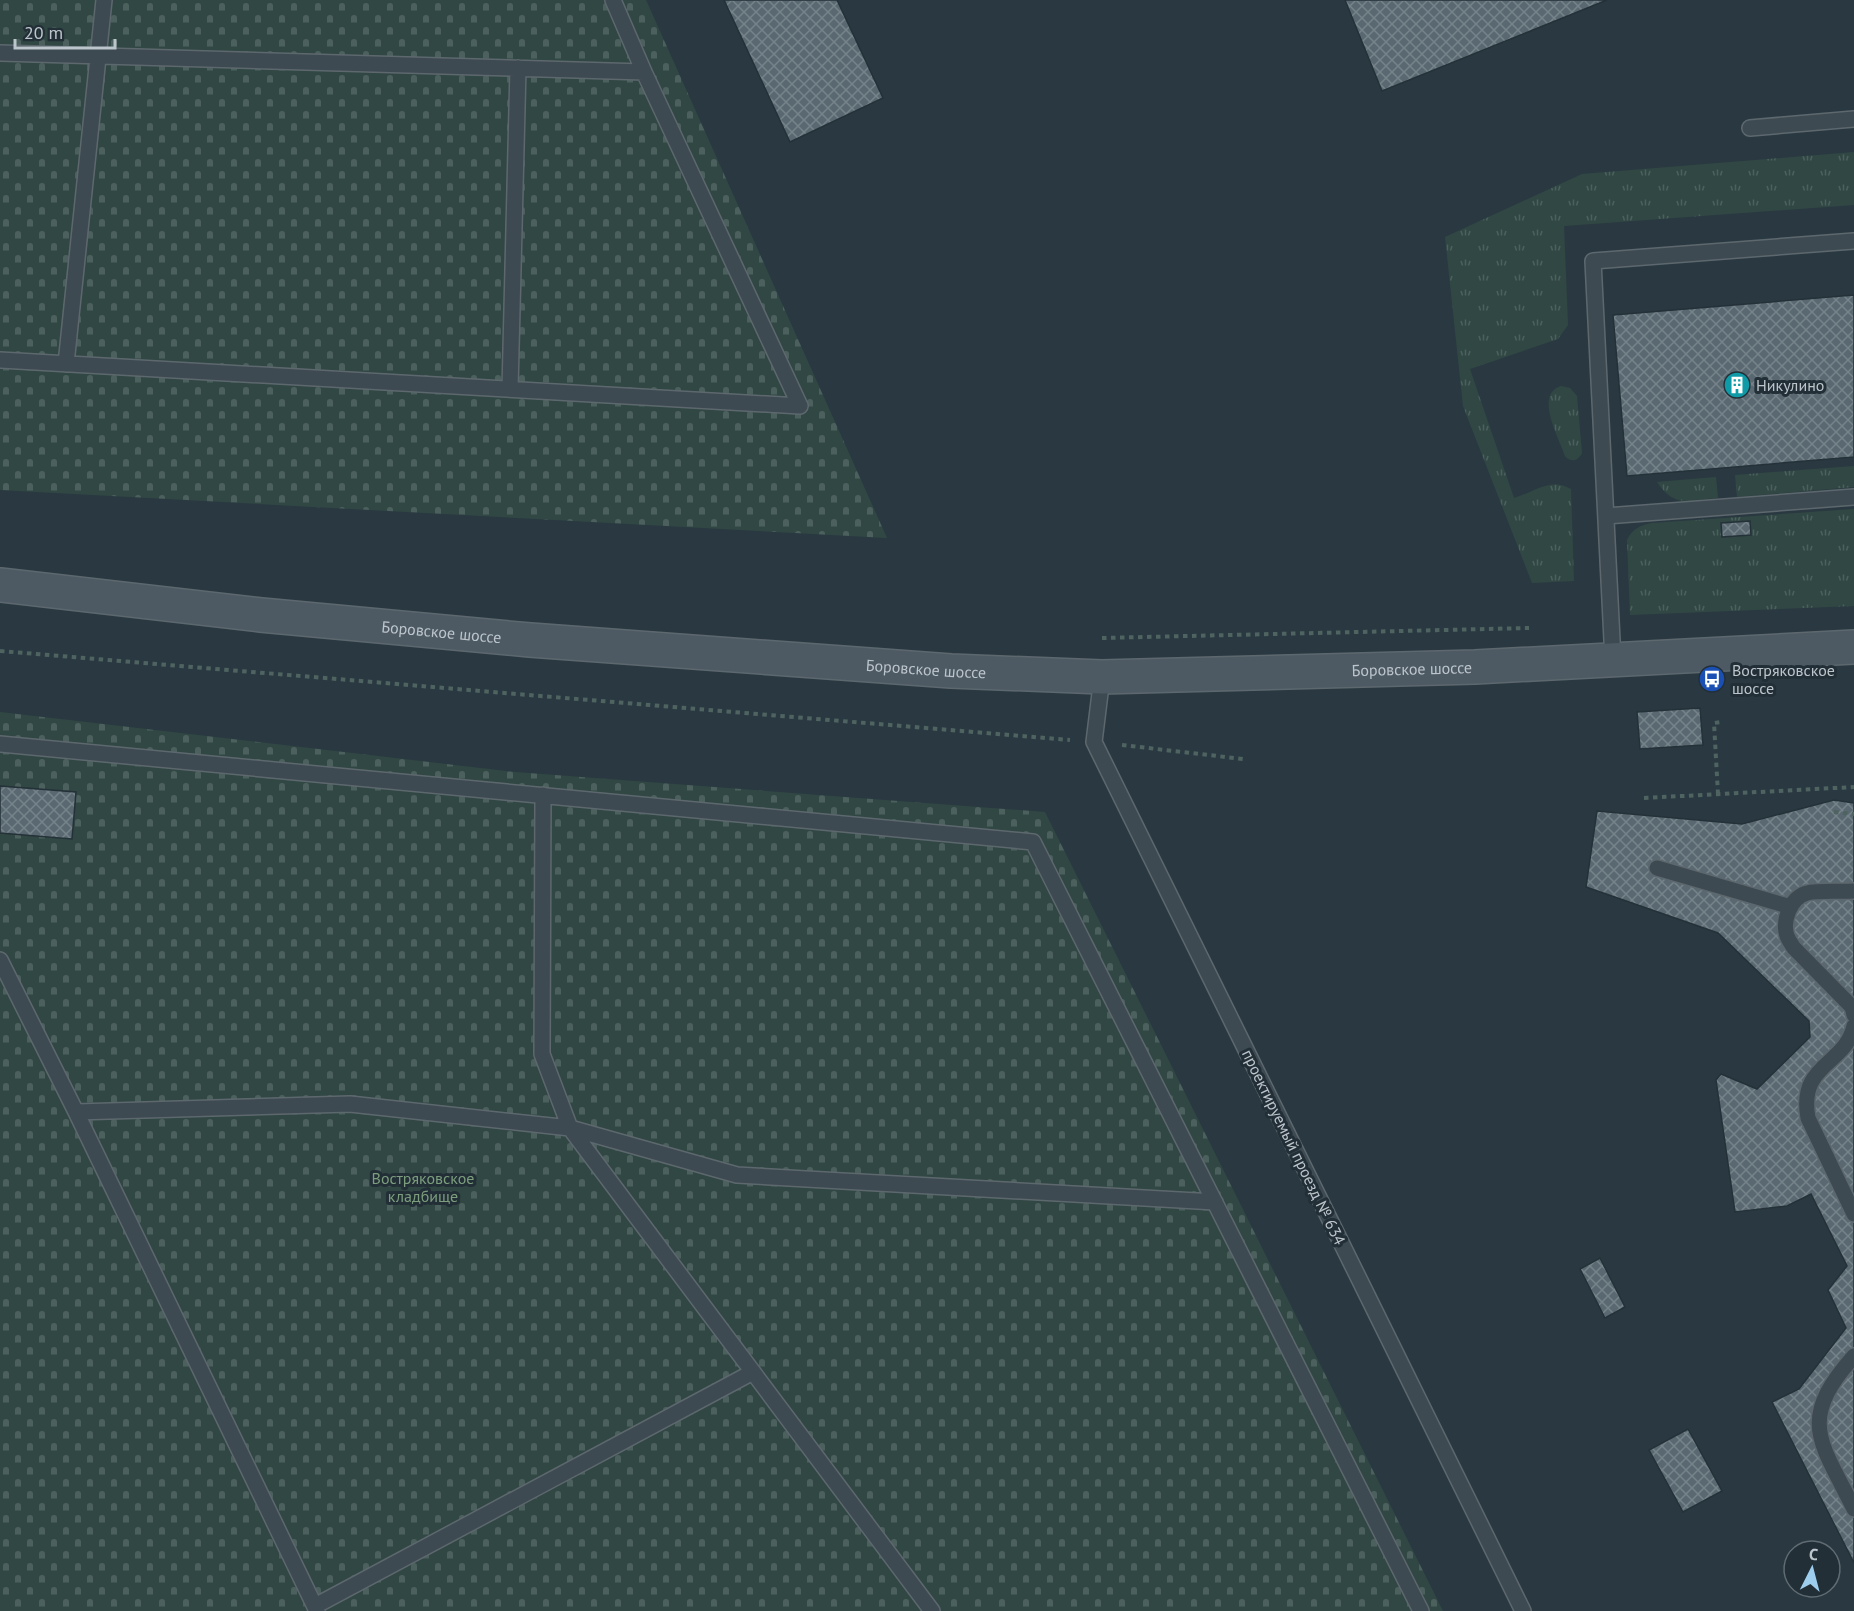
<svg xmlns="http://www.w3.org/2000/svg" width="1854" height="1611" font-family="'PT Sans',sans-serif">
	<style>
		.grass { fill: url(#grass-tufts); fill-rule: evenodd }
		.cemetery { fill: url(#cemetery-stones) }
		.building { fill: url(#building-cross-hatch); stroke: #253138; stroke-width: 1.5 }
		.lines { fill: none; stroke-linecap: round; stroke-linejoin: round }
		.lane-casing { stroke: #5d686e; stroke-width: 18 }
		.secondary-casing { stroke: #5d686e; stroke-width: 36 }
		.path { stroke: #4f6360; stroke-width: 4; stroke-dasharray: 4.5 4.5; stroke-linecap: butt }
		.lane { stroke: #3e4a51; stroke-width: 15 }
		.secondary { stroke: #4d5a64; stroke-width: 33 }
		.labels { text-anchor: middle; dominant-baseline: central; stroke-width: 6; stroke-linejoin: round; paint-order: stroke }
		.poi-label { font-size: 16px; fill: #bcc5cb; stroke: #232f37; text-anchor: start }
		.street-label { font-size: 16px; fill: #bcc5cb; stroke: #232f37 }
		.park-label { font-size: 16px; fill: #7c9e7d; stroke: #232f37 }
	</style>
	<defs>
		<pattern id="grass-tufts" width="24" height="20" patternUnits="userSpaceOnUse" patternTransform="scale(1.5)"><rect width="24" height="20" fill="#304743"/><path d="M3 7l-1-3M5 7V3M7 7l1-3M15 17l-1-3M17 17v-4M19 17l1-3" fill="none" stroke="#4c605d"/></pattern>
		<pattern id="cemetery-stones" width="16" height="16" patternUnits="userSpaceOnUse" patternTransform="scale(1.5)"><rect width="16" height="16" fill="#304743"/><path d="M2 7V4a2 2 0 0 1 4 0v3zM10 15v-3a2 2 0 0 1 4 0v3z" fill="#4c605d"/></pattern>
		<pattern id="building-cross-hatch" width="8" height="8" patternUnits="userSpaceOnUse" patternTransform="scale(1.5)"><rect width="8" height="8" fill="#596871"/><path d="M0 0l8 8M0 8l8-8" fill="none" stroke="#76838a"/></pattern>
	</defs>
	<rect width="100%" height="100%" fill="#2a3941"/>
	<path class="grass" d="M 1854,152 L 1854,205 L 1564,226 L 1568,325 L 1558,339 L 1470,369 L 1514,498 C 1535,492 1550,477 1571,489 L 1574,581 L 1532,583 L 1463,406 L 1445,237 L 1582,174 Z
		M 1561,386 L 1570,388 L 1577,396 L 1582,453 C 1578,461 1571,463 1565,456 C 1559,438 1534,394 1561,386 Z
		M 1854,466 L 1854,487 L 1737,497 L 1735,475 Z
		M 1716,477 L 1718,498 C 1689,500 1675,509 1657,482 Z
		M 1854,509 L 1854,606 L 1630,615 L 1627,540 C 1632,529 1641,525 1652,523 ZM 1750,521 L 1751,534 L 1722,537 L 1721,523 Z"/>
	<path class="cemetery" d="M 0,0 L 646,0 L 887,538 L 0,490 Z
		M 0,712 L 515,772 L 1045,812 L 1443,1611 L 0,1611 Z"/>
	<path class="building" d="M 724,0 L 837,0 L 883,98 L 790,142 Z
		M 1345,0 L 1607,0 L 1382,91 Z
		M 1854,295 L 1854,457 L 1627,476 L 1613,315 Z
		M 1750,521 L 1751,535 L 1722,537 L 1721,523 Z
		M 1700,708 L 1703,745 L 1640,749 L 1637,712 Z
		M 0,786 L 76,792 L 72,839 L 0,833 Z
		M 1834,800 L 1854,803 L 1854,1563 L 1772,1402 L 1799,1389 L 1846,1328 L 1828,1290 L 1847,1266 L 1811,1194 L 1787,1206 L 1735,1212 L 1716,1080 L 1721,1074 L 1757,1089 L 1810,1037 L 1809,1021 L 1718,933 L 1586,887 L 1597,811 L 1742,824 Z
		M 1600,1258 L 1625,1307 L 1605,1318 L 1580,1269 Z
		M 1688,1429 L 1722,1491 L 1683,1512 L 1649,1450 Z"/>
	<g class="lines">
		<defs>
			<path id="lane" d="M 0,53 L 644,72
				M 1750,128 L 1854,119
				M 0,360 L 800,406 L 644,72 L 613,0
				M 66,364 L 104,0
				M 510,389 L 518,68
				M 1606,516 L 1854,497
				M 1613,660 L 1593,261 L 1854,241
				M 1102,677 L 1094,742 L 1523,1611
				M 0,744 L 1033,842 L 1421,1611
				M 543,795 L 542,1054 L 570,1128 L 932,1611
				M 1657,868 L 1791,907
				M 1854,891 C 1841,892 1819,890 1807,893 C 1790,898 1782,921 1787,936 C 1789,941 1792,945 1794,948 L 1852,1007 L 1854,1015
				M 0,960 L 76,1112 L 317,1611
				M 1854,1026 C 1845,1066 1798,1063 1808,1118 L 1854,1214
				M 76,1112 L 350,1104 L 570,1128 L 737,1175 L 1215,1202
				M 1854,1356 C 1796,1421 1821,1442 1854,1509
				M 315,1606 L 753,1372"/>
			<g id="secondary">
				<path id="s1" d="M 0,585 L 261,615 L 530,640 L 951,671 L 1102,677 L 1475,667 L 1854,647"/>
			</g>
		</defs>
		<use href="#lane" class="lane-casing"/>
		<use href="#secondary" class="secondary-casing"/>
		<path class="path" d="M 1102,638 L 1529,628
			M 0,651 L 1070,740
			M 1122,745 L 1243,759
			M 1718,794 L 1714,723 L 1721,722
			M 1644,798 L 1854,787
			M 1834,812 L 1854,814"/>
		<use href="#lane" class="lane"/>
		<use href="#secondary" class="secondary"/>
	</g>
	<defs>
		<symbol id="building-disc" viewBox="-11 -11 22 22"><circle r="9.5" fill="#0f9aa8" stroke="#232f37"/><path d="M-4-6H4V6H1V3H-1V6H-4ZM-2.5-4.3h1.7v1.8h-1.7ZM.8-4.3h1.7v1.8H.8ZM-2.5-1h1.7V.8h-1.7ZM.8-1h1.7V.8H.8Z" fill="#fff"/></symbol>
		<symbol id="bus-disc" viewBox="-11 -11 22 22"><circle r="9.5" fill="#1a4fb4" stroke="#232f37"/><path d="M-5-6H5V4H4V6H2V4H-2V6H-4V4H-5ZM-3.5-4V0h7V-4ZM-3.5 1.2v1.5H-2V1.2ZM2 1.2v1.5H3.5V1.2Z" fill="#fff"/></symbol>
	</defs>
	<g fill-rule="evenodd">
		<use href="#building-disc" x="1722" y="370" width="30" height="30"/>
		<use href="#bus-disc" x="1697" y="664" width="30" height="30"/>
	</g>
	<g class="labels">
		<g class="poi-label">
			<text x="1756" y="385">Никулино</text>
			<text x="1732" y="670">Востряковское<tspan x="1732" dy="18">шоссе</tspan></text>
		</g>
		<g class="street-label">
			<text stroke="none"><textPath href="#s1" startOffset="444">Боровское шоссе</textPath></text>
			<text stroke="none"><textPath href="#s1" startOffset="930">Боровское шоссе</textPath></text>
			<text stroke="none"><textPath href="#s1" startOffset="1416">Боровское шоссе</textPath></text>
			<text transform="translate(1294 1147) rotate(64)">проектируемый проезд № 634</text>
		</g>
		<g class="park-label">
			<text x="423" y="1178">Востряковское<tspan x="423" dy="18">кладбище</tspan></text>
		</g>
	</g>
	<g transform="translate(1812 1569) rotate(6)"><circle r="28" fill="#232f37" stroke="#606b72" stroke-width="1.5"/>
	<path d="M0-4.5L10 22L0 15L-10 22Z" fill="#9dceee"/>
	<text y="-9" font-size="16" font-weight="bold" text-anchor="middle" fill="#bcc5cb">С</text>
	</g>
	<path d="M15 39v9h100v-9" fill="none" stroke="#bcc5cb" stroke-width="3"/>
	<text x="24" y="39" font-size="18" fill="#bcc5cb" stroke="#232f37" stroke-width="4.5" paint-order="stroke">20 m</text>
</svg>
